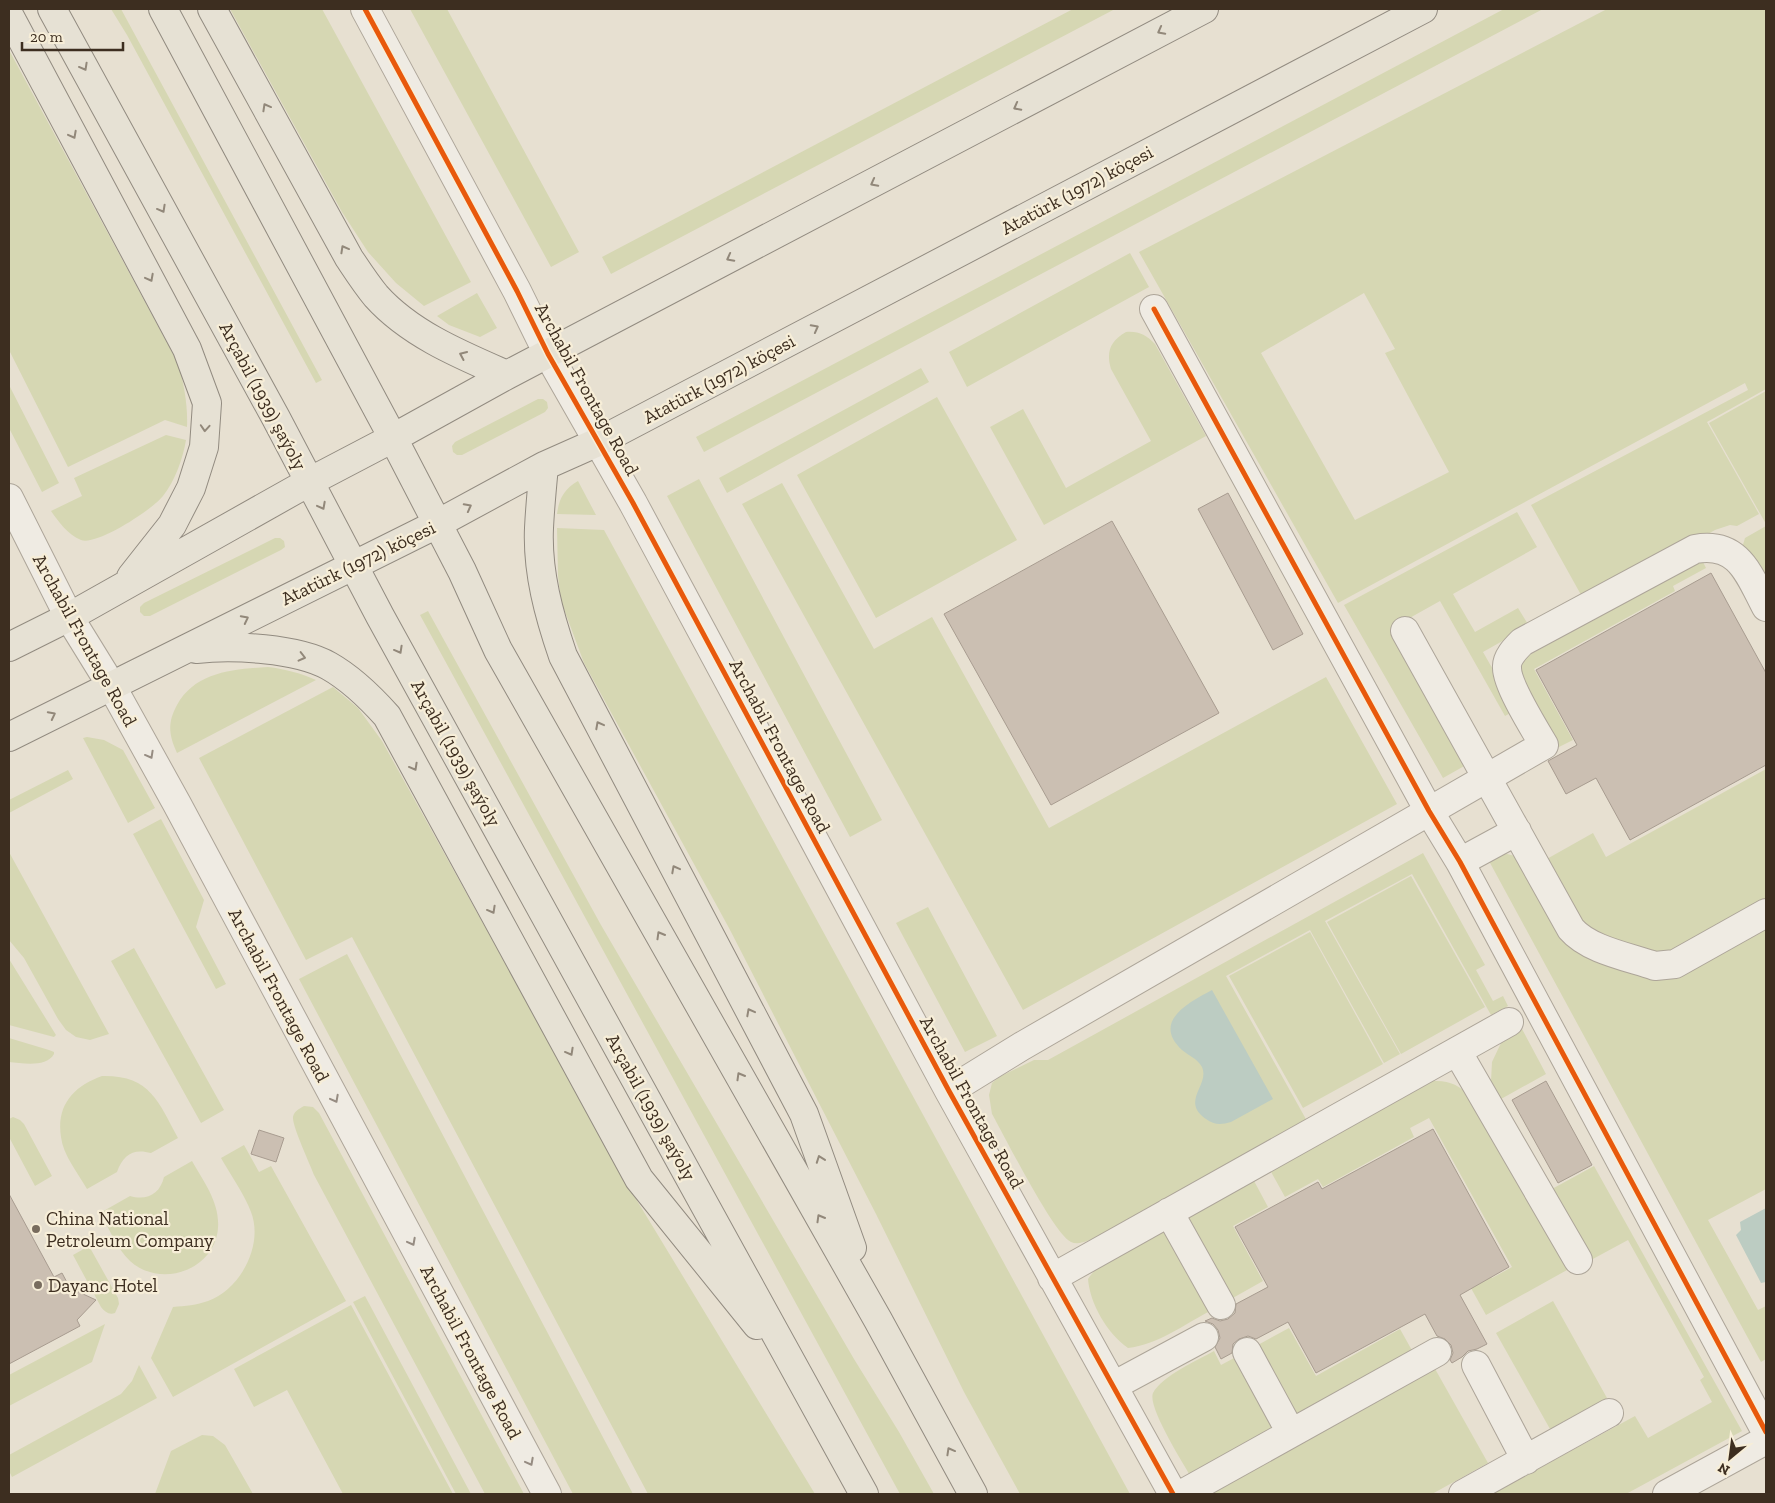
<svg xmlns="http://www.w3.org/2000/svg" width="1775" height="1503" font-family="'Zilla Slab',serif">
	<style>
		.green { fill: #d6d7b3; fill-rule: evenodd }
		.water { fill: #bcccc2 }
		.building { fill: #cbbfb2; stroke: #a89c90 }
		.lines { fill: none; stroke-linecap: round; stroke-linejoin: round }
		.minor-casing { stroke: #ada599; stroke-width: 30 }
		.major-casing { stroke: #928b80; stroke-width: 30 }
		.minor { stroke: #efebe3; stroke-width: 28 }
		.major { stroke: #e6e1d4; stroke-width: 28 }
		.cycleway-casing { stroke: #f7eed8; stroke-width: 8 }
		.cycleway { stroke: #e8590c; stroke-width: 5 }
		.oneway { stroke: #92887a }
		.oneway2 { stroke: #968c82 }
		.poi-dot { fill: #786c5e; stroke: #f7eed8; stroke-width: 2 }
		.labels { text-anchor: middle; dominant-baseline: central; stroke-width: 4.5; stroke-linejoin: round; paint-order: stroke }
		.street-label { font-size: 19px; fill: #3d2e20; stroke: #f7eed8 }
		.poi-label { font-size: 19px; fill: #3d2e20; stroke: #f7eed8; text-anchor: start }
	</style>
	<rect width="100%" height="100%" fill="#e7e0d1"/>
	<path class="green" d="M 111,9 L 121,9 L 322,380 L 316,383 L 127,35 Z
		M 230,9 L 322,9 L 471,282 L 424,306 L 396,283 L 368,252 L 342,212 Z
		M 410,9 L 447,9 L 579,252 L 551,267 Z
		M 1073,9 L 1115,9 L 611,274 L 602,257 Z
		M 1504,9 L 1543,9 L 704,452 L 696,437 Z
		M 1607,9 L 1766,9 L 1766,389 L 1707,422 L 1759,514 L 1737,526 L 1730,525 L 1715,530 L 1585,602 L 1531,505 L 1748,390 L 1745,383 L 1338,603 L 1139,252 ZM 1364,293 L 1395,349 L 1385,353 L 1449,472 L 1355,520 L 1261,353 Z
		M 9,50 L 179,365 C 184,386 188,405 187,427 L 165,420 L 68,467 L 9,350 Z
		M 1130,253 L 1149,287 L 967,387 L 949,352 Z
		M 477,293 L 497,328 L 480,337 L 449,325 L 437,316 Z
		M 1126,332 C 1139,331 1146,335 1155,344 L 1206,436 L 1044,525 L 990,427 L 1023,409 L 1066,488 L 1151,441 L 1111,369 C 1106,352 1110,341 1126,332 Z
		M 921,368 L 929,382 L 727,493 L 719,478 Z
		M 9,385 L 59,483 L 42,492 L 9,428 Z
		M 1766,391 L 1766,524 L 1709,423 Z
		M 937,397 L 1017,540 L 876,618 L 797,475 Z
		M 538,399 L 543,399 L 547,402 L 548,408 L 545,412 L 462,455 L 457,455 L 453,452 L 452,446 L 455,442 Z
		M 166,435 L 186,440 C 183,458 175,481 163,496 C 153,509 97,546 81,540 C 68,535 58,521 51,511 L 82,496 L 74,478 Z
		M 699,479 L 882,820 L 850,837 L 667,496 Z
		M 578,481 L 596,515 L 557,514 C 559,499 564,489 578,481 Z
		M 782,483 L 874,649 L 932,617 L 1049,828 L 1326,677 L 1397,804 L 1023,1010 L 742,504 Z
		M 1517,512 L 1537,547 L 1453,594 L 1475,632 L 1518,608 L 1529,626 L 1483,652 L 1516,710 L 1505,716 L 1440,601 L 1390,629 L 1466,765 L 1443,778 L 1344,605 Z
		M 1766,526 L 1766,591 L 1742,548 L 1745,538 Z
		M 557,528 L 604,530 L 1130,1494 L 1020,1494 L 964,1392 L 876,1214 L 729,928 L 584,663 L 561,601 L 558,576 Z
		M 275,538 L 280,538 L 284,541 L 285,547 L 281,550 L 150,616 L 144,616 L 140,612 L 140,607 L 144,603 Z
		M 1702,560 L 1706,568 L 1673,586 L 1675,591 L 1534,669 L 1573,740 L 1555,749 L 1520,685 L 1520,667 L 1525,659 L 1531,654 Z
		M 428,611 L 601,925 L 854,1359 L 899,1432 L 934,1494 L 900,1494 L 420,615 Z
		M 268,667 C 285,669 300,673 316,680 L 177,753 C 169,736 167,723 177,705 C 195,672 233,669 268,667 Z
		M 333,687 L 358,708 L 382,741 L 633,1194 L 815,1494 L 648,1494 L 352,937 L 306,960 L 199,758 Z
		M 87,737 L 104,740 L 123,750 L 155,808 L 128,823 L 83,738 Z
		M 1766,769 L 1766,902 L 1659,957 L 1582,927 L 1545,860 L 1593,833 L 1606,857 Z
		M 68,770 L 73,779 L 9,813 L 9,800 Z
		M 161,819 L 204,900 L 196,927 L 226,984 L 216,989 L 133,834 Z
		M 9,852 L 109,1034 L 90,1040 L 76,1037 L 66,1030 L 58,1019 L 24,958 L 9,940 Z
		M 1423,853 L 1485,965 L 1476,970 L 1493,1001 L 1503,996 L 1508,1006 L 1491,1015 L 1412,874 L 1325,921 L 1400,1054 L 1384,1063 L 1310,930 L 1226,976 L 1307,1121 L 1100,1235 C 1091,1239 1080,1246 1071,1242 C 1054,1235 1004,1135 992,1114 L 989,1095 L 992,1083 L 999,1077 L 1034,1060 L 1048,1060 Z
		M 1507,854 L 1515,856 L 1562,937 L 1654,976 L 1766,923 L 1766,1189 L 1708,1220 L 1758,1310 L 1766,1306 L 1766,1359 L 1761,1362 L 1489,861 L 1499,855 Z
		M 1411,876 L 1485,1007 L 1401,1054 L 1327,922 Z
		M 928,907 L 997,1036 L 965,1052 L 896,923 Z
		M 1310,932 L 1383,1064 L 1303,1108 L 1229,976 Z
		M 134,948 L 224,1110 L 201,1123 L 111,961 Z
		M 347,954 L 633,1494 L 573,1494 L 299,979 Z
		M 9,959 L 56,1035 L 54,1037 L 9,1025 Z
		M 1522,1029 L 1546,1074 L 1501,1099 L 1491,1081 L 1492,1062 L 1501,1043 L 1507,1037 Z
		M 9,1038 L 49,1050 L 54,1052 L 54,1054 C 46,1068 22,1063 9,1062 Z
		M 102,1076 C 150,1075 158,1101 178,1138 L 151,1153 C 133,1148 123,1155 117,1172 L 87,1189 C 78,1173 63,1155 61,1137 C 56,1105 74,1086 102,1076 Z
		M 1433,1081 C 1449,1080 1459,1085 1470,1096 L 1567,1270 L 1486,1315 L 1467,1281 L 1487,1269 L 1492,1278 L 1512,1267 L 1429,1118 L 1410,1128 L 1414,1137 L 1323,1187 L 1318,1179 L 1285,1197 L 1270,1170 L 1422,1085 Z
		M 304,1106 L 313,1107 L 319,1113 L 524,1494 L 485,1494 L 314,1175 C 310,1164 292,1126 293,1117 C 294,1111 299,1109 304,1106 Z
		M 13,1117 L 20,1120 L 24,1124 L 52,1176 L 35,1186 L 9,1137 L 9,1119 Z
		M 244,1145 L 259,1172 L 271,1166 L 346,1301 L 173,1397 L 151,1358 L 173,1307 C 185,1306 197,1305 208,1301 C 240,1290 264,1245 251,1212 C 245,1195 230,1174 221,1158 Z
		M 192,1161 C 204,1182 220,1203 218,1228 C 215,1270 161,1289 130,1261 C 117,1249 109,1228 100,1213 L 130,1196 C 147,1201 160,1194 164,1177 Z
		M 1594,1166 L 1742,1431 L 1626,1494 L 1492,1494 L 1635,1416 L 1648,1438 L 1712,1402 L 1700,1380 L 1704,1377 L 1628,1240 L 1591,1260 L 1552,1189 Z
		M 1253,1179 L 1268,1207 L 1233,1226 L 1263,1281 L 1231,1299 L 1185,1217 Z
		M 1164,1228 L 1210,1311 C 1185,1324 1157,1345 1128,1348 C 1107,1333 1090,1304 1088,1279 C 1101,1258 1142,1240 1164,1228 Z
		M 89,1246 L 118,1298 L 119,1304 L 115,1313 C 109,1315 105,1312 101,1307 L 73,1255 Z
		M 365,1296 L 471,1494 L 456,1494 L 353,1302 Z
		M 1553,1301 L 1607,1398 L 1550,1429 L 1496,1333 Z
		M 351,1305 L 453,1494 L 343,1494 L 287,1390 L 254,1407 L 234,1369 Z
		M 105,1324 L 92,1362 L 9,1406 L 9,1375 Z
		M 1289,1328 L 1316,1376 L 1400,1329 L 1414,1354 L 1297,1419 L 1256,1346 Z
		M 1214,1351 L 1221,1365 L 1236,1357 L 1276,1430 L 1191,1477 C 1183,1463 1147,1406 1153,1393 C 1162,1376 1198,1360 1214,1351 Z
		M 139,1365 L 157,1398 L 12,1477 L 9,1471 L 9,1455 L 121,1394 L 132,1381 Z
		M 1434,1367 L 1488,1463 L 1432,1494 L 1203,1494 Z
		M 202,1435 L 213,1436 L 225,1445 L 253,1494 L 155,1494 L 171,1451 Z"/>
	<path class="water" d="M 1212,990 L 1273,1099 L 1231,1122 C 1221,1125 1214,1125 1206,1119 C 1180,1101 1210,1085 1202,1067 C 1197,1058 1189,1056 1182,1050 C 1151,1021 1190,1002 1212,990 Z
		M 1766,1208 L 1766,1282 L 1761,1283 L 1736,1235 L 1741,1230 L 1740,1222 Z"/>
	<path class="building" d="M 1228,493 L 1303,634 L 1273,650 L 1198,509 Z
		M 1112,521 L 1219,713 L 1051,805 L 944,614 Z
		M 1711,573 L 1766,673 L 1766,765 L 1630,840 L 1596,778 L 1566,794 L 1548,761 L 1577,745 L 1536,670 Z
		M 1546,1081 L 1592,1165 L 1558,1183 L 1512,1100 Z
		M 1433,1129 L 1509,1267 L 1460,1295 L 1487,1344 L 1477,1349 L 1468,1351 L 1462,1357 L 1452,1363 L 1450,1360 L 1453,1353 L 1451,1345 L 1445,1339 L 1437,1336 L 1425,1314 L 1316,1373 L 1288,1322 L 1256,1339 L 1248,1336 L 1239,1339 L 1233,1344 L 1232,1353 L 1221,1359 L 1215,1347 L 1220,1338 L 1218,1330 L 1213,1324 L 1205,1321 L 1212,1318 L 1220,1321 L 1228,1319 L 1235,1313 L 1236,1304 L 1268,1287 L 1235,1227 L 1318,1182 L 1322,1189 Z
		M 259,1130 L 284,1138 L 276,1162 L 251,1154 Z
		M 9,1194 L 54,1277 L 62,1273 L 70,1288 L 96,1300 L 77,1320 L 80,1326 L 9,1364 Z"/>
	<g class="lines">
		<defs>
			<path id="minor" d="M 365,9 L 517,291 L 548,354 L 633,503 L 949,1091 L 1173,1494
				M 1154,309 L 1429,811 L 1460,862 L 1766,1432
				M 9,498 L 69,617 L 111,685 L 177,804 L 547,1494
				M 1405,631 L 1571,929 C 1589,950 1629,957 1655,966 L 1675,964 L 1766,913
				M 1460,862 L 1517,831
				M 1457,1051 L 1578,1260
				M 949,1091 L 1022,1046 L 1544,745 C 1534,728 1507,685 1507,668 C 1506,658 1515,649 1522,642 L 1695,549 C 1739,541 1749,575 1766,607
				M 1169,1212 L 1221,1305
				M 1052,1278 L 1509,1022
				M 1247,1352 L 1291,1433
				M 1476,1365 L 1526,1460
				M 1113,1386 L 1204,1337
				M 1182,1494 L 1437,1352
				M 1463,1494 L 1609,1413
				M 1667,1494 L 1766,1440"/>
			<path id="major" d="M 52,9 L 276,418 L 380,616 L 864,1494
				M 163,9 L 393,438 L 462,571 L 498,650 L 878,1320 L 973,1494
				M 212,9 L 349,258 C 357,270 366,284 376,296 C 410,334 461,355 507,375
				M 9,15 L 187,349 L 207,403 L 204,447 L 191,488 L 172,525 L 131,577
				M 544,466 C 542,487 540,507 539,528 C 537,572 549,615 563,656 L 804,1114 L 852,1248
				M 9,647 L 69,617 L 309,482 L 393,438 L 507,375 L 1204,9
				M 196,649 C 233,645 297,648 329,666 C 352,679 370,697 387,716 L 639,1179 L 757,1325
				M 9,737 L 437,524 L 544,466 L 598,442 L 1423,9"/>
		</defs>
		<use href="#minor" class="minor-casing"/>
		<use href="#major" class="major-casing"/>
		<use href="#minor" class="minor"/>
		<use href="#major" class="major"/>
		<defs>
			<path id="cycleway" d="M 365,9 L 517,291 L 548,354 L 633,503 L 949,1091 L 1173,1494
				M 1154,309 L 1429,811 L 1460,862 L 1766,1432"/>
		</defs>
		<use href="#cycleway" class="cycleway-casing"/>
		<use href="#cycleway" class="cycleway"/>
	</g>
	<defs><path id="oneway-chevron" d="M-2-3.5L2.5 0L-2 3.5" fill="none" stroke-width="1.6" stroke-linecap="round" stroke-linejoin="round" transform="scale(1.25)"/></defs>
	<g class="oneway">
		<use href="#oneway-chevron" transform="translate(1161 31) rotate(152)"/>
		<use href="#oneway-chevron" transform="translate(84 67) rotate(61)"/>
		<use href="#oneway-chevron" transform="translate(266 107) rotate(-119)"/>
		<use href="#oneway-chevron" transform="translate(1017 107) rotate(152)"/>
		<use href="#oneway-chevron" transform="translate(73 135) rotate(62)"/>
		<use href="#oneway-chevron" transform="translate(874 183) rotate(152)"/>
		<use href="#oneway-chevron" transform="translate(162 209) rotate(61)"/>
		<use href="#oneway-chevron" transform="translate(344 249) rotate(-119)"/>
		<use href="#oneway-chevron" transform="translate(730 258) rotate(152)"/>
		<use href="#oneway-chevron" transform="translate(150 278) rotate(62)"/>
		<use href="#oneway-chevron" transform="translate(815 328) rotate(-28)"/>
		<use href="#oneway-chevron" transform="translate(463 355) rotate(-156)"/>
		<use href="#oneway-chevron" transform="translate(205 428) rotate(94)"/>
		<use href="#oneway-chevron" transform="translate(322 506) rotate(62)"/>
		<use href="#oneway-chevron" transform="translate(468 507) rotate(-28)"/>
		<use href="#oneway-chevron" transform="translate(245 619) rotate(-27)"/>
		<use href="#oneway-chevron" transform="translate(399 650) rotate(61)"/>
		<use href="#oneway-chevron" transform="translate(302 657) rotate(14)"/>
		<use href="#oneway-chevron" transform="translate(52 715) rotate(-27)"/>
		<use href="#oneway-chevron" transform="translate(599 725) rotate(-118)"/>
		<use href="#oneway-chevron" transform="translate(414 767) rotate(61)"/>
		<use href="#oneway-chevron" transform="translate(675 869) rotate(-118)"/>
		<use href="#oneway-chevron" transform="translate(492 910) rotate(61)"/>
		<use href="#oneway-chevron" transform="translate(660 935) rotate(-120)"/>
		<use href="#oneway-chevron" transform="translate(750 1012) rotate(-118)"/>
		<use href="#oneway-chevron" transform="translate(570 1052) rotate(61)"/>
		<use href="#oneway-chevron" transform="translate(740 1076) rotate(-120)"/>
		<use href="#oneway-chevron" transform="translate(820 1159) rotate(-110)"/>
		<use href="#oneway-chevron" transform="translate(820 1218) rotate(-120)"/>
		<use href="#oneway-chevron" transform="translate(950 1451) rotate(-119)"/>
	</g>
	<g class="oneway2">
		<use href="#oneway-chevron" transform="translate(150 755) rotate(61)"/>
		<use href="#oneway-chevron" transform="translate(335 1099) rotate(62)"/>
		<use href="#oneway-chevron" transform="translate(412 1242) rotate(62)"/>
		<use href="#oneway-chevron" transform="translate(530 1462) rotate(62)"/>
	</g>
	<g class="poi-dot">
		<circle cx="36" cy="1229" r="5"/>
		<circle cx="38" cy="1285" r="5"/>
	</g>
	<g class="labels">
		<g class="street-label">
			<text transform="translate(1077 190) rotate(-28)">Atatürk (1972) köçesi</text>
			<text transform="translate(719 379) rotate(-28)">Atatürk (1972) köçesi</text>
			<text transform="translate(587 389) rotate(61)">Archabil Frontage Road</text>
			<text transform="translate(263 396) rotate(62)">Arçabil (1939) şaýoly</text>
			<text transform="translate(358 563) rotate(-26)">Atatürk (1972) köçesi</text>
			<text transform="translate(85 640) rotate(61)">Archabil Frontage Road</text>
			<text transform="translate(780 746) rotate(62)">Archabil Frontage Road</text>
			<text transform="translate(456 753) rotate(61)">Arçabil (1939) şaýoly</text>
			<text transform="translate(279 995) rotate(62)">Archabil Frontage Road</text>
			<text transform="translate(972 1102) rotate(61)">Archabil Frontage Road</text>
			<text transform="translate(651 1107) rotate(61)">Arçabil (1939) şaýoly</text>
			<text transform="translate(471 1352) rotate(62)">Archabil Frontage Road</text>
		</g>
		<g class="poi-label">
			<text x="46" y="1218">China National<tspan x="46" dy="22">Petroleum Company</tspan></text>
			<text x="48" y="1285">Dayanc Hotel</text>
		</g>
	</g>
	<rect width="1775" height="1503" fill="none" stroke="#3d2e20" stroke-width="20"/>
	<g transform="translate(1730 1458) rotate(209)" stroke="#f7eed8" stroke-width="4" paint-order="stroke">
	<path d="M0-4L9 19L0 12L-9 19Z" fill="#3d2e20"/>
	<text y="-8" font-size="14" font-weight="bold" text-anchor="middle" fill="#3d2e20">N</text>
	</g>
	<path d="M22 42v8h101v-8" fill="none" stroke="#3d2e20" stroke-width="2.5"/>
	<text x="30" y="42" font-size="15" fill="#3d2e20" stroke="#f7eed8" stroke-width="4" paint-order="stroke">20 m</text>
</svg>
